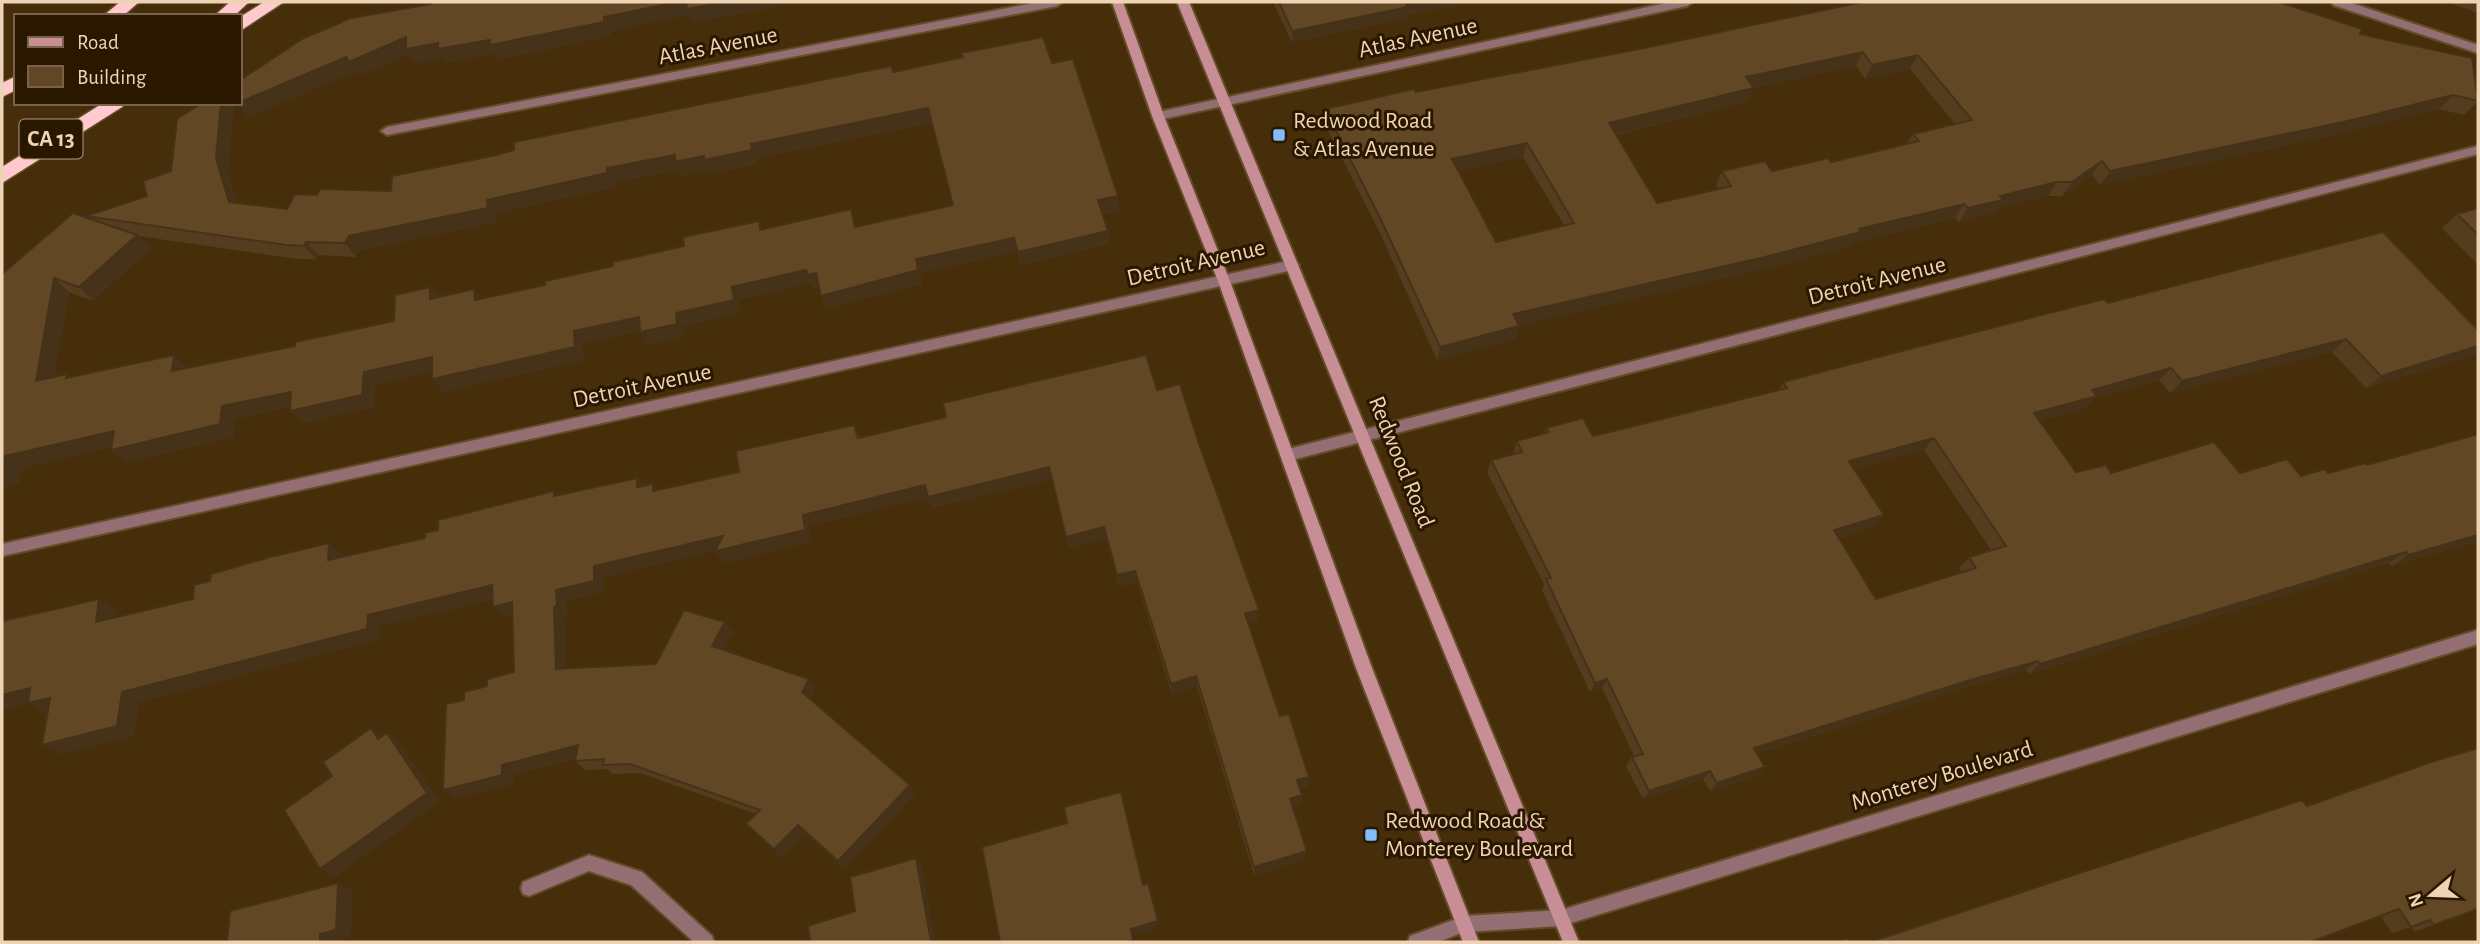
<svg xmlns="http://www.w3.org/2000/svg" width="2480" height="944" font-family="'Alegreya Sans',sans-serif">
	<style>
		.lines { fill: none; stroke-linecap: round; stroke-linejoin: round }
		.minor-casing { stroke: #654c29; stroke-width: 4 }
		.tertiary-casing { stroke: #654c29; stroke-width: 4 }
		.secondary-casing { stroke: #654c29; stroke-width: 4 }
		.motorway-casing { stroke: #654c29; stroke-width: 3 }
		.minor { fill: #936e72; fill-rule: evenodd }
		.tertiary { fill: #936e72; fill-rule: evenodd }
		.secondary { fill: #c78e95; fill-rule: evenodd }
		.motorway { fill: #ffc9ce; fill-rule: evenodd }
		.wall { fill: #543d1f; fill-rule: evenodd }
		.shaded-wall { fill: #453219 }
		.building { fill: #624724; stroke: #453219; stroke-width: 2; fill-rule: evenodd }
		.poi-dot { fill: #83bcfb; stroke: #2a1700; stroke-width: 2.5 }
		.labels { text-anchor: middle; dominant-baseline: central; stroke-width: 6; stroke-linejoin: round; paint-order: stroke }
		.shield { fill: #2a1700; stroke: #b39b7e; stroke-width: 2 }
		.shield-label { font-size: 23px; font-weight: bold; fill: #eed3b4 }
		.street-label { font-size: 24px; fill: #eed3b4; stroke: #2a1700 }
		.poi-label { font-size: 24px; fill: #eed3b4; stroke: #2a1700; text-anchor: start }
	</style>
	<rect width="100%" height="100%" fill="#472e0a"/>
	<g class="lines">
		<defs>
			<path id="minor" d="M 1039,2 L 1063,2 L 1057,6 L 387,135 L 381,131 L 387,127 Z
				M 1671,2 L 1693,2 L 1687,6 L 1158,120 L 1152,116 L 1158,112 Z
				M 2332,2 L 2348,2 L 2478,45 L 2478,53 L 2333,5 Z
				M 2478,146 L 2478,154 L 1288,461 L 1283,459 L 1281,455 L 1283,451 L 1288,449 Z
				M 1293,260 L 1299,265 L 1293,270 L 2,556 L 2,544 Z
				M 2478,630 L 2478,644 L 1561,926 L 1555,924 L 1553,918 L 1555,912 L 1561,910 Z
				M 589,855 L 642,872 L 712,936 L 714,942 L 694,942 L 631,885 L 589,871 L 529,896 L 523,894 L 521,888 L 523,882 Z"/>
			<path id="tertiary" d="M 1561,910 L 1567,912 L 1569,918 L 1567,924 L 1561,926 L 1464,932 L 1438,942 L 1408,942 L 1410,936 L 1464,916 Z"/>
			<path id="secondary" d="M 1112,2 L 1123,2 L 1164,116 L 1230,281 L 1372,668 L 1479,942 L 1463,942 L 1356,668 L 1218,281 L 1152,116 Z
				M 1177,2 L 1189,2 L 1579,942 L 1563,942 Z"/>
			<path id="motorway" d="M 120,2 L 139,2 L 123,16 L 103,16 Z
				M 230,2 L 249,2 L 234,16 L 214,16 Z
				M 264,2 L 284,2 L 240,31 L 240,17 Z
				M 16,76 L 16,90 L 2,97 L 2,83 Z
				M 103,103 L 125,103 L 122,107 L 2,183 L 2,167 Z"/>
		</defs>
		<use href="#minor" class="minor-casing"/>
		<use href="#tertiary" class="tertiary-casing"/>
		<use href="#secondary" class="secondary-casing"/>
		<use href="#motorway" class="motorway-casing"/>
		<use href="#minor" class="minor"/>
		<use href="#tertiary" class="tertiary"/>
		<use href="#secondary" class="secondary"/>
		<use href="#motorway" class="motorway"/>
	</g>
	<path class="wall" d="M 1273,2 L 1471,2 L 1407,15 L 1406,19 L 1292,42 Z
		M 2447,2 L 2478,2 L 2478,13 Z
		M 2360,34 L 2478,101 L 2464,115 L 2439,109 L 2335,135 L 2100,185 L 2092,175 L 2062,196 L 2048,196 L 1998,208 L 1994,213 L 1959,222 L 1955,218 L 1855,242 L 1853,246 L 1759,270 L 1519,325 L 1516,339 L 1437,360 L 1381,235 L 1324,123 L 1325,109 L 1416,92 L 1644,48 ZM 1856,66 L 1865,79 L 1910,69 L 1955,124 L 1913,134 L 1907,144 L 1831,162 L 1772,171 L 1722,171 L 1716,185 L 1719,189 L 1657,203 L 1616,135 L 1748,102 L 1753,88 ZM 1523,157 L 1564,225 L 1496,242 L 1458,171 Z
		M 1052,63 L 1120,210 L 1102,214 L 1108,231 L 1109,244 L 1021,265 L 1017,251 L 920,273 L 922,284 L 826,309 L 821,296 L 819,287 L 813,289 L 811,283 L 738,300 L 740,313 L 683,326 L 684,337 L 648,345 L 640,331 L 582,344 L 584,360 L 443,392 L 432,372 L 375,385 L 374,407 L 303,423 L 290,407 L 235,419 L 234,437 L 126,462 L 111,450 L 111,447 L 22,468 L 19,483 L 2,487 L 2,274 L 88,218 L 86,216 L 147,196 L 234,105 L 228,172 L 237,203 L 287,209 L 317,195 L 391,191 L 492,156 L 893,72 ZM 932,123 L 953,205 L 856,227 L 762,229 L 759,221 L 684,246 L 545,285 L 481,298 L 438,297 L 430,287 L 394,321 L 295,346 L 188,368 L 71,377 L 54,377 L 69,292 L 93,301 L 151,248 L 138,236 L 298,259 L 316,259 L 318,255 L 356,257 L 360,250 L 497,222 L 496,213 L 615,187 L 615,182 L 679,170 L 682,176 L 709,170 L 711,174 L 757,164 L 756,158 Z
		M 2478,208 L 2478,265 L 2442,228 L 2457,214 Z
		M 2108,303 L 2474,355 L 2366,388 L 2332,352 L 2170,393 L 2159,380 L 2095,398 L 2086,408 L 2039,421 L 2076,472 L 2240,473 L 2301,476 L 2328,473 L 2367,465 L 2478,541 L 2392,566 L 2389,563 L 2029,674 L 2026,670 L 1957,690 L 1757,754 L 1765,767 L 1757,776 L 1710,791 L 1703,779 L 1643,799 L 1626,766 L 1632,757 L 1634,756 L 1602,688 L 1590,692 L 1542,590 L 1544,584 L 1487,472 L 1491,460 L 1513,454 L 1517,441 L 1544,434 L 1546,428 L 1593,436 L 1778,390 L 1783,382 ZM 1924,450 L 1991,550 L 1969,557 L 1959,568 L 1962,573 L 1876,599 L 1839,538 L 1875,526 L 1855,469 Z
		M 1157,390 L 1198,441 L 1258,621 L 1248,623 L 1280,716 L 1308,786 L 1300,788 L 1302,795 L 1301,804 L 1292,806 L 1305,859 L 1254,875 L 1197,686 L 1172,694 L 1137,582 L 1119,586 L 1106,539 L 1069,548 L 1052,479 L 932,508 L 928,497 L 809,526 L 811,541 L 723,563 L 715,551 L 603,577 L 604,592 L 566,601 L 567,617 L 564,617 L 566,668 L 656,664 L 725,622 L 733,632 L 723,650 L 815,689 L 810,699 L 915,794 L 845,869 L 805,833 L 782,857 L 746,824 L 756,814 L 640,773 L 613,774 L 607,769 L 585,770 L 575,761 L 576,758 L 514,774 L 513,784 L 456,798 L 443,790 L 464,700 L 514,672 L 513,615 L 504,617 L 492,599 L 381,626 L 380,639 L 139,702 L 134,736 L 61,754 L 48,713 L 46,713 L 116,610 L 115,617 L 193,599 L 210,581 L 329,543 L 342,555 L 342,557 L 425,538 L 438,530 L 557,496 L 637,478 L 643,486 L 657,490 L 739,472 L 854,425 L 860,437 Z
		M 2307,806 L 2478,909 L 2414,932 L 2411,927 L 2392,933 Z"/>
	<path class="shaded-wall" d="M 678,2 L 802,2 L 693,23 L 690,15 L 611,31 L 611,36 L 498,60 L 495,54 L 447,63 L 444,58 L 415,64 L 409,54 L 359,76 L 356,72 L 248,117 L 237,103 L 240,103 L 240,102 L 346,57 L 406,37 L 604,17 Z
		M 1415,2 L 1471,2 L 1407,15 L 1406,19 L 1292,42 L 1292,31 Z
		M 1863,52 L 1856,66 L 1753,88 L 1748,102 L 1605,137 L 1609,123 L 1746,77 Z
		M 1918,55 L 1910,69 L 1865,79 L 1872,65 Z
		M 2453,95 L 2439,109 L 2335,135 L 2100,185 L 2110,171 Z
		M 221,103 L 232,103 L 234,105 L 228,172 L 241,215 L 229,202 L 216,158 Z
		M 928,108 L 932,123 L 756,158 L 757,164 L 711,174 L 709,170 L 682,176 L 679,170 L 615,182 L 615,187 L 496,213 L 497,222 L 360,250 L 356,257 L 345,243 L 349,236 L 607,168 L 675,155 L 751,144 Z
		M 1527,143 L 1523,157 L 1450,173 L 1452,159 Z
		M 2102,161 L 2092,175 L 2062,196 L 2072,182 Z
		M 2057,182 L 2048,196 L 1998,208 L 1994,213 L 1959,222 L 1968,208 L 2000,196 Z
		M 1118,196 L 1120,210 L 1100,214 L 1098,200 Z
		M 1964,204 L 1955,218 L 1855,242 L 1853,246 L 1759,270 L 1510,328 L 1513,314 Z
		M 1108,231 L 1109,244 L 1021,265 L 1018,252 Z
		M 137,235 L 151,248 L 93,301 L 79,287 Z
		M 1014,238 L 1017,251 L 920,273 L 922,284 L 826,309 L 821,296 L 916,259 Z
		M 306,242 L 318,255 L 316,259 L 304,246 Z
		M 806,270 L 816,273 L 822,287 L 813,289 L 811,283 L 738,300 L 740,313 L 683,326 L 684,337 L 648,345 L 640,332 L 676,313 L 732,287 Z
		M 54,278 L 69,292 L 52,394 L 36,381 Z
		M 430,287 L 440,300 L 430,299 Z
		M 474,289 L 484,303 L 475,300 Z
		M 639,317 L 647,330 L 582,344 L 584,360 L 443,392 L 432,379 L 574,331 Z
		M 1519,326 L 1516,339 L 1437,360 L 1440,347 Z
		M 2346,339 L 2332,352 L 2170,393 L 2182,381 Z
		M 2478,346 L 2478,352 L 2474,355 L 2366,388 L 2381,376 Z
		M 174,355 L 188,368 L 172,371 Z
		M 432,357 L 442,370 L 375,385 L 374,407 L 303,423 L 290,411 L 364,372 Z
		M 2171,368 L 2159,380 L 2095,398 L 2086,408 L 2023,425 L 2034,413 L 2092,390 Z
		M 291,392 L 304,404 L 235,419 L 234,437 L 126,462 L 111,450 L 222,406 Z
		M 114,431 L 129,443 L 22,468 L 19,483 L 2,487 L 2,471 L 5,456 Z
		M 1934,438 L 1924,450 L 1841,473 L 1849,461 Z
		M 1049,467 L 1052,479 L 932,508 L 928,497 L 809,526 L 811,541 L 723,563 L 715,551 L 722,550 L 603,577 L 604,592 L 566,601 L 567,617 L 564,617 L 567,679 L 556,669 L 554,607 L 556,590 L 594,566 L 925,485 Z
		M 637,478 L 645,490 L 637,487 Z
		M 1884,515 L 1875,526 L 1826,542 L 1834,530 Z
		M 1104,527 L 1106,539 L 1069,548 L 1066,537 Z
		M 2478,535 L 2478,541 L 2392,566 L 2408,555 Z
		M 329,543 L 342,555 L 341,572 L 328,560 Z
		M 2406,552 L 2389,563 L 2029,674 L 2040,664 Z
		M 1135,571 L 1137,582 L 1119,586 L 1117,575 Z
		M 492,585 L 503,596 L 381,626 L 380,639 L 139,702 L 134,736 L 61,754 L 42,745 L 122,692 L 368,615 Z
		M 99,599 L 116,610 L 113,633 L 96,622 Z
		M 512,602 L 523,612 L 504,617 L 493,607 Z
		M 1259,610 L 1258,621 L 1245,624 L 1245,614 Z
		M 725,622 L 733,632 L 720,656 L 712,646 Z
		M 2038,661 L 2026,670 L 1957,690 L 1747,757 L 1754,748 L 1967,681 Z
		M 1196,676 L 1197,686 L 1172,694 L 1171,684 Z
		M 809,679 L 815,689 L 808,702 L 802,692 Z
		M 1607,679 L 1602,688 L 1590,692 L 1595,683 Z
		M 30,688 L 49,698 L 2,710 L 2,695 Z
		M 50,698 L 68,707 L 46,713 L 28,703 Z
		M 371,728 L 385,738 L 378,739 Z
		M 387,733 L 400,743 L 440,802 L 335,877 L 320,869 Z
		M 578,745 L 588,754 L 514,774 L 513,784 L 456,798 L 443,790 L 502,765 Z
		M 1765,767 L 1757,776 L 1710,791 L 1717,783 Z
		M 1710,771 L 1703,779 L 1643,799 L 1649,791 Z
		M 1309,777 L 1308,786 L 1296,789 L 1297,780 Z
		M 910,785 L 915,794 L 845,869 L 838,861 Z
		M 1302,795 L 1301,804 L 1289,807 L 1290,799 Z
		M 798,825 L 805,833 L 782,857 L 774,849 Z
		M 1307,851 L 1305,859 L 1254,875 L 1254,867 Z
		M 916,858 L 922,866 L 935,942 L 931,942 Z
		M 338,883 L 353,890 L 351,937 L 336,942 L 320,942 L 320,934 Z
		M 1158,921 L 1159,928 L 1133,936 L 1134,942 L 1127,942 L 1131,929 Z"/>
	<path class="building" d="M 431,2 L 678,2 L 604,17 L 604,22 L 490,45 L 490,40 L 438,49 L 438,43 L 406,49 L 406,37 L 349,62 L 346,57 L 240,102 L 240,80 L 302,39 L 351,18 L 431,4 Z
		M 686,2 L 724,2 L 687,9 Z
		M 1279,2 L 1415,2 L 1406,4 L 1408,7 L 1292,31 Z
		M 1862,2 L 2279,2 L 2362,29 L 2360,34 L 2472,58 L 2478,101 L 2453,95 L 2348,121 L 2110,171 L 2102,161 L 2072,182 L 2057,182 L 2000,196 L 2003,200 L 1968,208 L 1964,204 L 1859,229 L 1861,232 L 1765,257 L 1513,314 L 1519,326 L 1440,347 L 1382,222 L 1325,109 L 1414,89 L 1416,92 L 1644,48 ZM 1863,52 L 1872,65 L 1918,55 L 1972,120 L 1913,134 L 1919,141 L 1831,162 L 1828,158 L 1772,171 L 1765,161 L 1722,171 L 1731,186 L 1657,203 L 1609,123 L 1754,88 L 1746,77 ZM 1527,143 L 1574,223 L 1496,242 L 1452,159 Z
		M 1043,37 L 1052,63 L 1073,59 L 1118,196 L 1098,200 L 1108,231 L 1018,252 L 1014,238 L 916,259 L 918,270 L 821,296 L 816,273 L 808,275 L 806,270 L 732,287 L 734,300 L 676,313 L 677,324 L 640,332 L 639,317 L 574,331 L 575,347 L 432,379 L 432,357 L 364,372 L 362,395 L 290,411 L 291,392 L 222,406 L 220,424 L 111,450 L 114,431 L 5,456 L 2,471 L 2,274 L 73,213 L 137,235 L 79,287 L 54,278 L 36,381 L 67,374 L 66,378 L 174,355 L 172,371 L 295,346 L 295,342 L 394,321 L 395,295 L 430,287 L 430,299 L 474,289 L 475,300 L 545,285 L 545,281 L 613,266 L 613,262 L 684,246 L 683,237 L 759,221 L 760,230 L 851,209 L 855,227 L 953,205 L 928,108 L 751,144 L 752,150 L 704,160 L 704,156 L 675,162 L 675,155 L 607,168 L 607,173 L 487,200 L 488,208 L 349,236 L 345,243 L 306,242 L 304,246 L 286,245 L 86,216 L 147,196 L 143,181 L 171,171 L 177,119 L 202,103 L 221,103 L 216,158 L 229,202 L 287,209 L 295,194 L 317,195 L 320,189 L 391,191 L 392,176 L 492,156 L 514,150 L 514,142 L 891,66 L 893,72 L 963,57 L 961,53 Z
		M 2478,208 L 2478,235 L 2457,214 Z
		M 2383,232 L 2478,330 L 2478,346 L 2381,376 L 2346,339 L 2182,381 L 2171,368 L 2092,390 L 2097,396 L 2034,413 L 2076,472 L 2106,465 L 2111,473 L 2214,442 L 2240,473 L 2287,459 L 2301,476 L 2325,469 L 2328,473 L 2365,463 L 2367,465 L 2478,434 L 2478,535 L 2408,555 L 2406,552 L 2040,664 L 2038,661 L 1967,681 L 1754,748 L 1765,767 L 1717,783 L 1710,771 L 1649,791 L 1632,757 L 1643,754 L 1607,679 L 1595,683 L 1546,579 L 1551,578 L 1491,460 L 1522,452 L 1517,441 L 1549,432 L 1546,428 L 1583,418 L 1593,436 L 1787,388 L 1783,382 L 1828,370 L 2104,299 L 2108,303 ZM 1934,438 L 2006,546 L 1969,557 L 1976,568 L 1876,599 L 1834,530 L 1884,515 L 1849,461 Z
		M 1146,355 L 1157,390 L 1180,384 L 1198,441 L 1259,610 L 1245,614 L 1280,716 L 1289,714 L 1309,777 L 1297,780 L 1302,795 L 1290,799 L 1307,851 L 1254,867 L 1196,676 L 1171,684 L 1135,571 L 1117,575 L 1104,527 L 1066,537 L 1049,467 L 928,497 L 925,485 L 803,515 L 805,530 L 715,551 L 723,536 L 594,566 L 594,581 L 556,590 L 557,606 L 554,607 L 556,669 L 656,664 L 684,610 L 725,622 L 712,646 L 809,679 L 802,692 L 910,785 L 838,861 L 798,825 L 774,849 L 746,824 L 760,810 L 630,764 L 603,765 L 604,759 L 575,761 L 578,745 L 502,765 L 502,775 L 443,790 L 446,704 L 464,700 L 464,692 L 487,686 L 487,679 L 514,672 L 512,602 L 493,607 L 492,585 L 368,615 L 367,629 L 122,692 L 117,726 L 42,745 L 50,698 L 28,703 L 30,688 L 2,695 L 2,621 L 99,599 L 96,622 L 193,599 L 194,585 L 210,581 L 211,574 L 270,557 L 329,543 L 328,560 L 425,538 L 425,533 L 438,530 L 438,520 L 554,491 L 554,496 L 637,478 L 637,487 L 653,484 L 653,491 L 739,472 L 736,451 L 854,425 L 858,438 L 946,417 L 943,403 Z
		M 371,728 L 378,739 L 387,733 L 427,793 L 320,869 L 284,810 L 332,776 L 323,762 Z
		M 2478,748 L 2478,909 L 2434,925 L 2430,920 L 2411,927 L 2399,909 L 2311,942 L 1870,942 L 2302,800 L 2307,806 L 2431,762 Z
		M 1121,792 L 1143,885 L 1148,883 L 1158,921 L 1131,929 L 1133,941 L 1127,942 L 1000,942 L 982,847 L 1067,823 L 1064,807 Z
		M 916,858 L 931,942 L 810,942 L 808,926 L 855,911 L 850,877 Z
		M 338,883 L 336,930 L 320,934 L 320,942 L 227,942 L 230,911 Z
		M 1848,938 L 1851,942 L 1834,942 Z"/>
	<g class="poi-dot">
		<rect x="1272" y="128" width="14" height="14" rx="3.5"/>
		<rect x="1364" y="828" width="14" height="14" rx="3.5"/>
	</g>
	<g class="labels">
		<rect class="shield" x="19.5" y="119.5" width="63" height="39" rx="5"/>
		<g class="shield-label">
			<text x="51" y="139">CA 13</text>
		</g>
		<g class="street-label">
			<text transform="translate(1418 38) rotate(-12)">Atlas Avenue</text>
			<text transform="translate(718 46) rotate(-11)">Atlas Avenue</text>
			<text transform="translate(1196 263) rotate(-13)">Detroit Avenue</text>
			<text transform="translate(1877 281) rotate(-14)">Detroit Avenue</text>
			<text transform="translate(642 386) rotate(-12)">Detroit Avenue</text>
			<text transform="translate(1401 462) rotate(68)">Redwood Road</text>
			<text transform="translate(1942 776) rotate(-17)">Monterey Boulevard</text>
		</g>
		<g class="poi-label">
			<text x="1293" y="121">Redwood Road<tspan x="1293" dy="28">&amp; Atlas Avenue</tspan></text>
			<text x="1385" y="821">Redwood Road &amp;<tspan x="1385" dy="28">Monterey Boulevard</tspan></text>
		</g>
	</g>
	<rect width="2480" height="944" fill="none" stroke="#eed3b4" stroke-width="7"/>
	<rect x="14" y="14" width="228" height="91" fill="#2a1700" stroke="#786248" stroke-width="2"/>
	<rect x="28" y="37" width="35" height="10" fill="#c78e95" stroke="#786248" stroke-width="2"/>
	<text x="77" y="49" font-size="21" fill="#eed3b4">Road</text>
	<rect x="28" y="66" width="35" height="21" fill="#624724" stroke="#786248" stroke-width="2"/>
	<text x="77" y="84" font-size="21" fill="#eed3b4">Building</text>
	<g transform="translate(2431 895) rotate(251)" stroke="#2a1700" stroke-width="5" paint-order="stroke">
	<path d="M0-5L12 26L0 18L-12 26Z" fill="#eed3b4"/>
	<text y="-10" font-size="19" font-weight="bold" text-anchor="middle" fill="#eed3b4">N</text>
	</g>
</svg>
